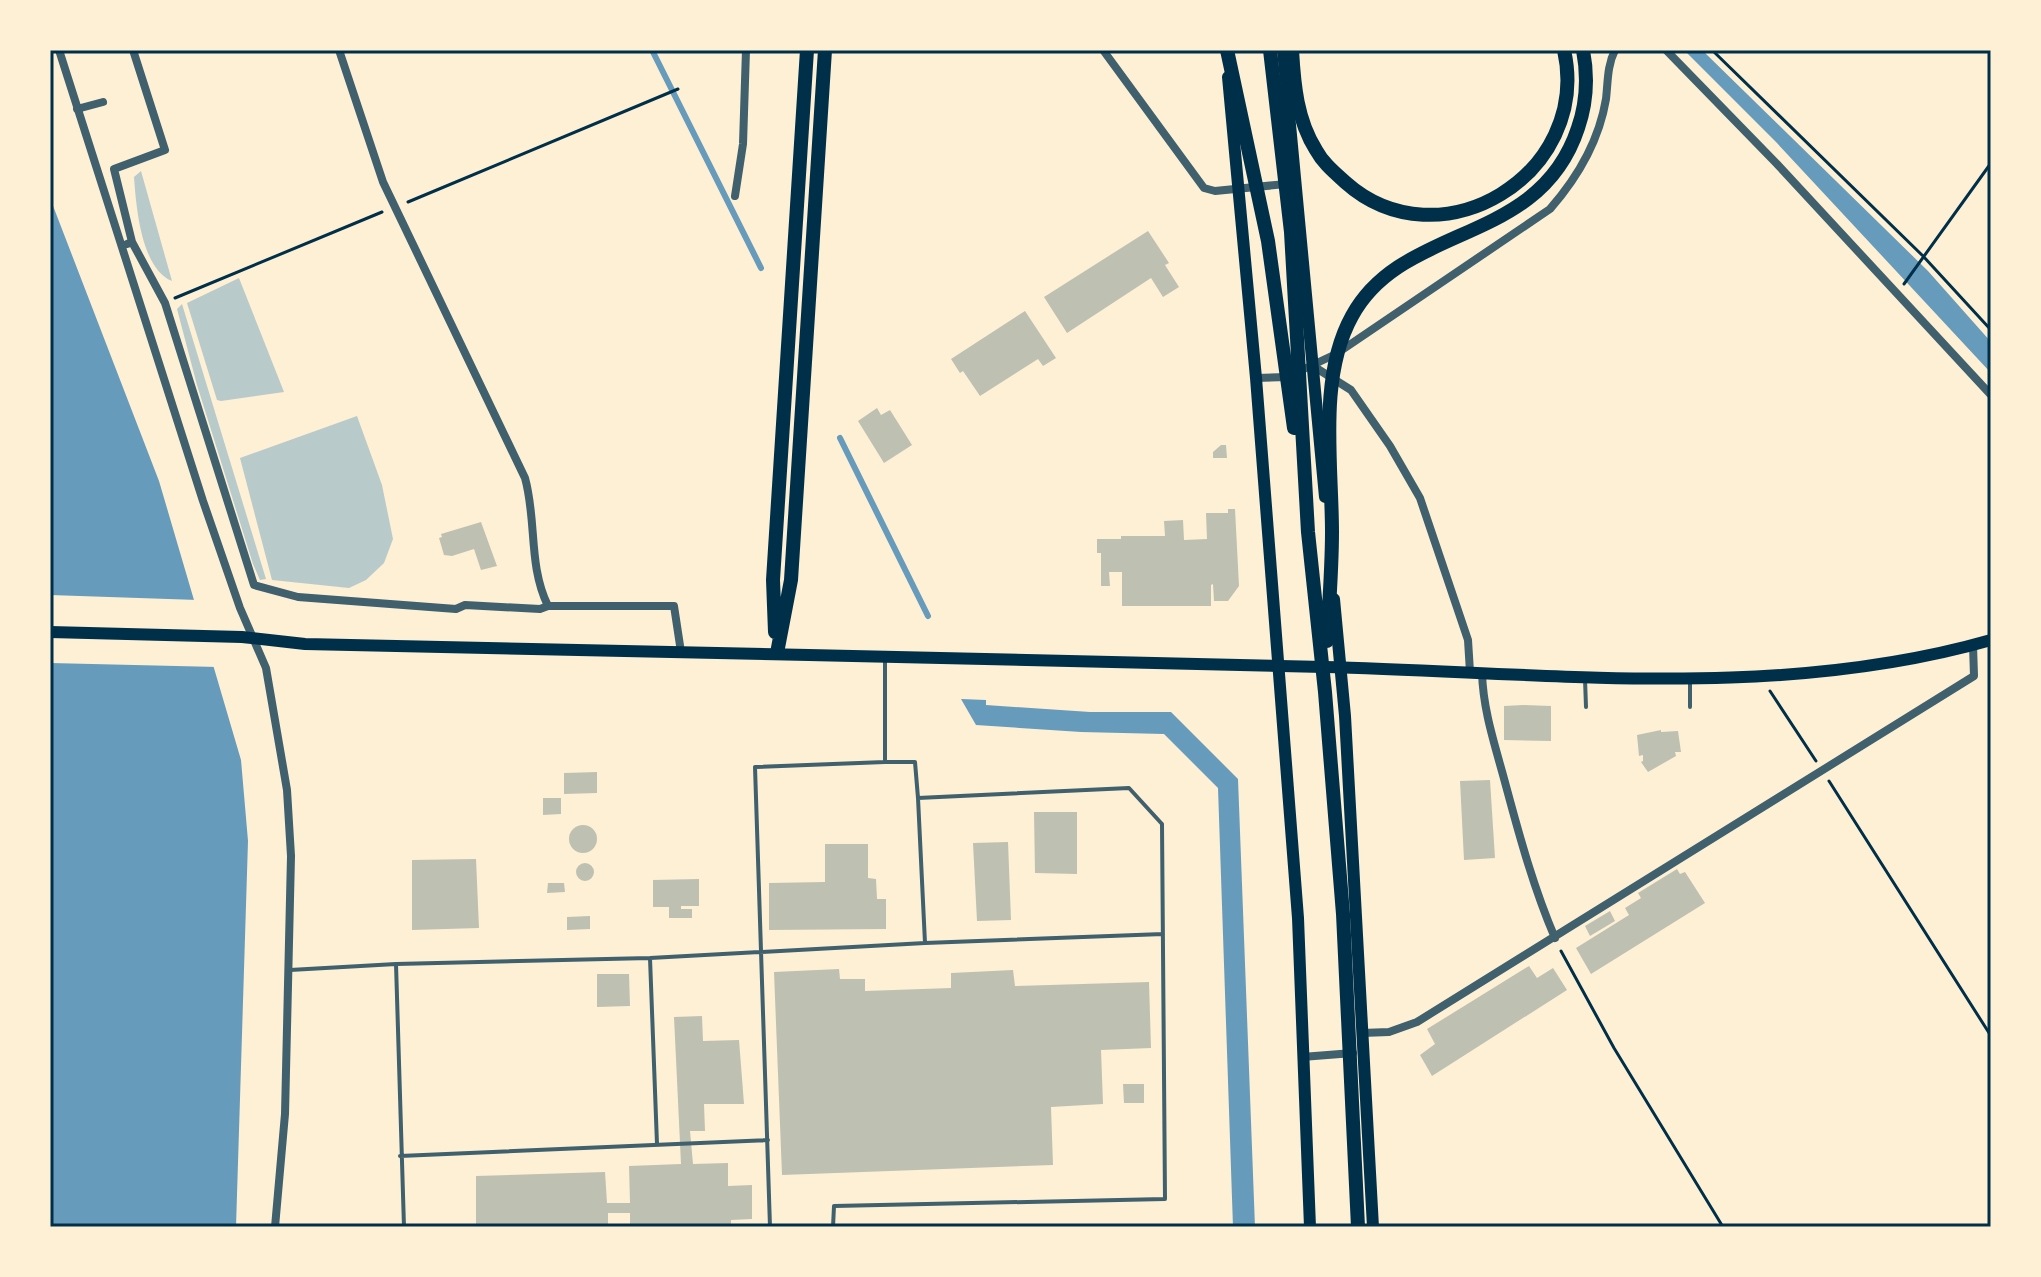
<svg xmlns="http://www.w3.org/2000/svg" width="2041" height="1277" font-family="Barlow,sans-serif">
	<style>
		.green { fill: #b9caca }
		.water { fill: #669bbc }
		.pier { fill: #fdf0d5 }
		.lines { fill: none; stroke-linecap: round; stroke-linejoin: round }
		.stream { stroke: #669bbc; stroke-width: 6 }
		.building { fill: #bec0b2 }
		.path { stroke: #003049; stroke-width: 3 }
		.service { stroke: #3f606c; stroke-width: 4 }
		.minor { stroke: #3f606c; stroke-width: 8 }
		.secondary { stroke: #003049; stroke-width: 12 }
		.primary { stroke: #003049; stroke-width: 12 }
		.motorway { stroke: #003049; stroke-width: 14 }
		.neatline { fill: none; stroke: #003049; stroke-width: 3 }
	</style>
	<rect width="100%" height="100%" fill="#fdf0d5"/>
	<path class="green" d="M 141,171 L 172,281 C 141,269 136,205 134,177 Z
		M 239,278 L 284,392 L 221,401 L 217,400 L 187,303 Z
		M 182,304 L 266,579 L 260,580 L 253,564 L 197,385 L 177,309 Z
		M 357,416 L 382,485 L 393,539 L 384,563 L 366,580 L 349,588 L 272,580 L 240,458 Z"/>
	<path class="water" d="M 1684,50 L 1702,50 L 1928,271 L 1991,342 L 1991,373 L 1776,142 Z
		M 50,198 L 159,481 L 241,760 L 248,841 L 236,1227 L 50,1227 Z
		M 961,699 L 986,700 L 986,705 L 1090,712 L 1171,712 L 1238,779 L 1255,1227 L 1233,1227 L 1218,788 L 1164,734 L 1081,732 L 976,725 Z"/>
	<path class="pier" d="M 50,595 L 198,600 L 218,667 L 50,663 Z"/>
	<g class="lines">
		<path class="stream" d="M 652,50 L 761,268
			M 840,438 L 928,616"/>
	</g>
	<path class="building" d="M 1148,231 L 1169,263 L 1165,265 L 1179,287 L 1163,297 L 1151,278 L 1067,333 L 1044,297 Z
		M 1025,311 L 1056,358 L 1043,366 L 1038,359 L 980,396 L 963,371 L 960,373 L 951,359 Z
		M 877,408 L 881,415 L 890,410 L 912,445 L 884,463 L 858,421 Z
		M 1221,445 L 1226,445 L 1227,458 L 1213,458 L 1213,452 Z
		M 1228,509 L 1235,509 L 1239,586 L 1228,601 L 1214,601 L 1213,584 L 1211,585 L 1211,606 L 1122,606 L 1122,572 L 1109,572 L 1110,586 L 1101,586 L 1101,553 L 1097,553 L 1097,539 L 1121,539 L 1121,536 L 1165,536 L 1164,521 L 1183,520 L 1184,540 L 1207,539 L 1206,513 L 1228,513 Z
		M 481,522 L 497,566 L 481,570 L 474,549 L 452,556 L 444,555 L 439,538 L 442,537 L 441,534 Z
		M 1523,705 L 1551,706 L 1551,741 L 1504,740 L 1504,706 Z
		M 1661,730 L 1661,732 L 1678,731 L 1681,752 L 1675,752 L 1676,756 L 1648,772 L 1641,762 L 1643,761 L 1643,755 L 1639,756 L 1637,735 Z
		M 597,772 L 597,793 L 564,794 L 564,773 Z
		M 1490,780 L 1495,858 L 1464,860 L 1460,781 Z
		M 543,798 L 561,798 L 561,814 L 543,815 Z
		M 1034,812 L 1077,812 L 1077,874 L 1035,873 Z
		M569 839a14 14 0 1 1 28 0a14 14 0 1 1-28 0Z
		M 1008,842 L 1011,920 L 977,921 L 973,843 Z
		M 825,844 L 868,844 L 868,878 L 876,879 L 877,899 L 886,899 L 886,929 L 769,930 L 769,883 L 825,882 Z
		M 476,859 L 479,928 L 412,930 L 412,860 Z
		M576 872a9 9 0 1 1 18 0a9 9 0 1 1-18 0Z
		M 1677,869 L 1680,874 L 1685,872 L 1705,903 L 1591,974 L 1576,948 L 1629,915 L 1625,908 L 1641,898 L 1638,893 Z
		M 699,879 L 699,906 L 681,906 L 681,909 L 692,909 L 692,918 L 669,918 L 669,907 L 653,907 L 653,880 Z
		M 548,883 L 564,883 L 565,892 L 547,893 Z
		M 1610,911 L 1615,921 L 1590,936 L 1585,926 Z
		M 590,916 L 590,929 L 567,930 L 567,917 Z
		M 1529,966 L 1537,978 L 1553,968 L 1567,990 L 1432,1076 L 1420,1055 L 1435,1044 L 1427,1029 Z
		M 839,969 L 840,979 L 865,979 L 865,991 L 951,988 L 951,973 L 1013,970 L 1015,986 L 1149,982 L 1151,1048 L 1101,1050 L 1103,1104 L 1051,1107 L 1053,1165 L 782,1175 L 774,972 Z
		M 597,974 L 629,974 L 630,1006 L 597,1007 Z
		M 702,1016 L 703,1041 L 739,1040 L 744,1104 L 704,1104 L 705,1131 L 690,1131 L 693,1164 L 728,1163 L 728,1186 L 752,1185 L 752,1219 L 731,1220 L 731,1227 L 630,1227 L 630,1213 L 608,1213 L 608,1227 L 476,1227 L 476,1176 L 605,1172 L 607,1203 L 630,1203 L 629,1166 L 681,1164 L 674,1017 Z
		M 1123,1084 L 1144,1084 L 1144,1103 L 1124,1103 Z"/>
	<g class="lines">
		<path class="path" d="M 1712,50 L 1923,256 L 1991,330
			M 408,202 L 678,89
			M 1904,284 L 1991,163
			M 175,298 L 382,212
			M 1770,691 L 1816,761
			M 1829,781 L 1991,1036
			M 1561,951 L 1614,1048 L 1723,1227"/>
		<path class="service" d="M 885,658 L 885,762 L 915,762 L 918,798
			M 1585,679 L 1586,707
			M 1690,681 L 1690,707
			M 650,958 L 657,1144
			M 396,964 L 404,1227
			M 290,970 L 396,964 L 650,958 L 925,943 L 1163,934
			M 400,1156 L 768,1140
			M 770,1227 L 755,767 L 885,762
			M 833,1227 L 834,1206 L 1165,1199 L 1162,824 L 1129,788 L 918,798 L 925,943"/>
		<path class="minor" d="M 59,50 L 203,501 L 240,608 L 266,668 L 287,790 L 291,856 L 285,1114 L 275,1227
			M 339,50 L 383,182 L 525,478 C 537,521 528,565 548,606 L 674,606 L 681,652
			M 1103,50 L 1204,188 L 1215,191 L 1286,184
			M 1666,50 L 1777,164 L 1991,395
			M 77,109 L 103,102
			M 735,196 L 743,144 L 746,50
			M 132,242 L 165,303 L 254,585 L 298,597 L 456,609 L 465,605 L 540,609 L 548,606
			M 127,244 L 132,242 L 114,169 L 165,150 L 133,50
			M 1313,366 L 1351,390 L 1390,446 L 1420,498 L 1468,640 L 1470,672
			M 1256,378 L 1287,377 L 1336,354 L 1550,209 C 1578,177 1599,141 1606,99 C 1608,82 1607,66 1615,50
			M 1482,672 C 1483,712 1496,748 1506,786 C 1520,838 1534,889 1555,938
			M 1362,1033 L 1389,1032 L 1417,1022 L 1974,676 L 1973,645
			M 1302,1057 L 1353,1053"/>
		<path class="secondary" d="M 50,632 L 242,637 L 305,644 C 645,651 984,659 1324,667 C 1546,672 1774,702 1991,640"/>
		<path class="primary" d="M 1283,50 L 1325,497
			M 1228,77 L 1256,378 L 1298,918 L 1310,1227
			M 1334,599 L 1345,716 L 1373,1227"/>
		<path class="motorway" d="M 1227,50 L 1268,241 L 1294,428
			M 1270,50 L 1291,232 L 1308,532 L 1325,692 L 1343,914 L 1358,1227
			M 1292,50 C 1294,85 1297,120 1316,150 C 1323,163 1334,172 1345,182 C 1440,267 1592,174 1564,50
			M 775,632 L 773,580 L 807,50
			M 1327,641 C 1329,605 1332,568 1332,532 C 1332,464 1318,377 1352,316 C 1403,222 1539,247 1578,128 C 1587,102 1588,76 1583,50
			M 777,653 L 791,580 L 825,50"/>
	</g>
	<rect width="2041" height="1277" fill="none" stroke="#fdf0d5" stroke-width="104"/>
	<rect x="52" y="52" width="1937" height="1173" class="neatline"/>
</svg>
